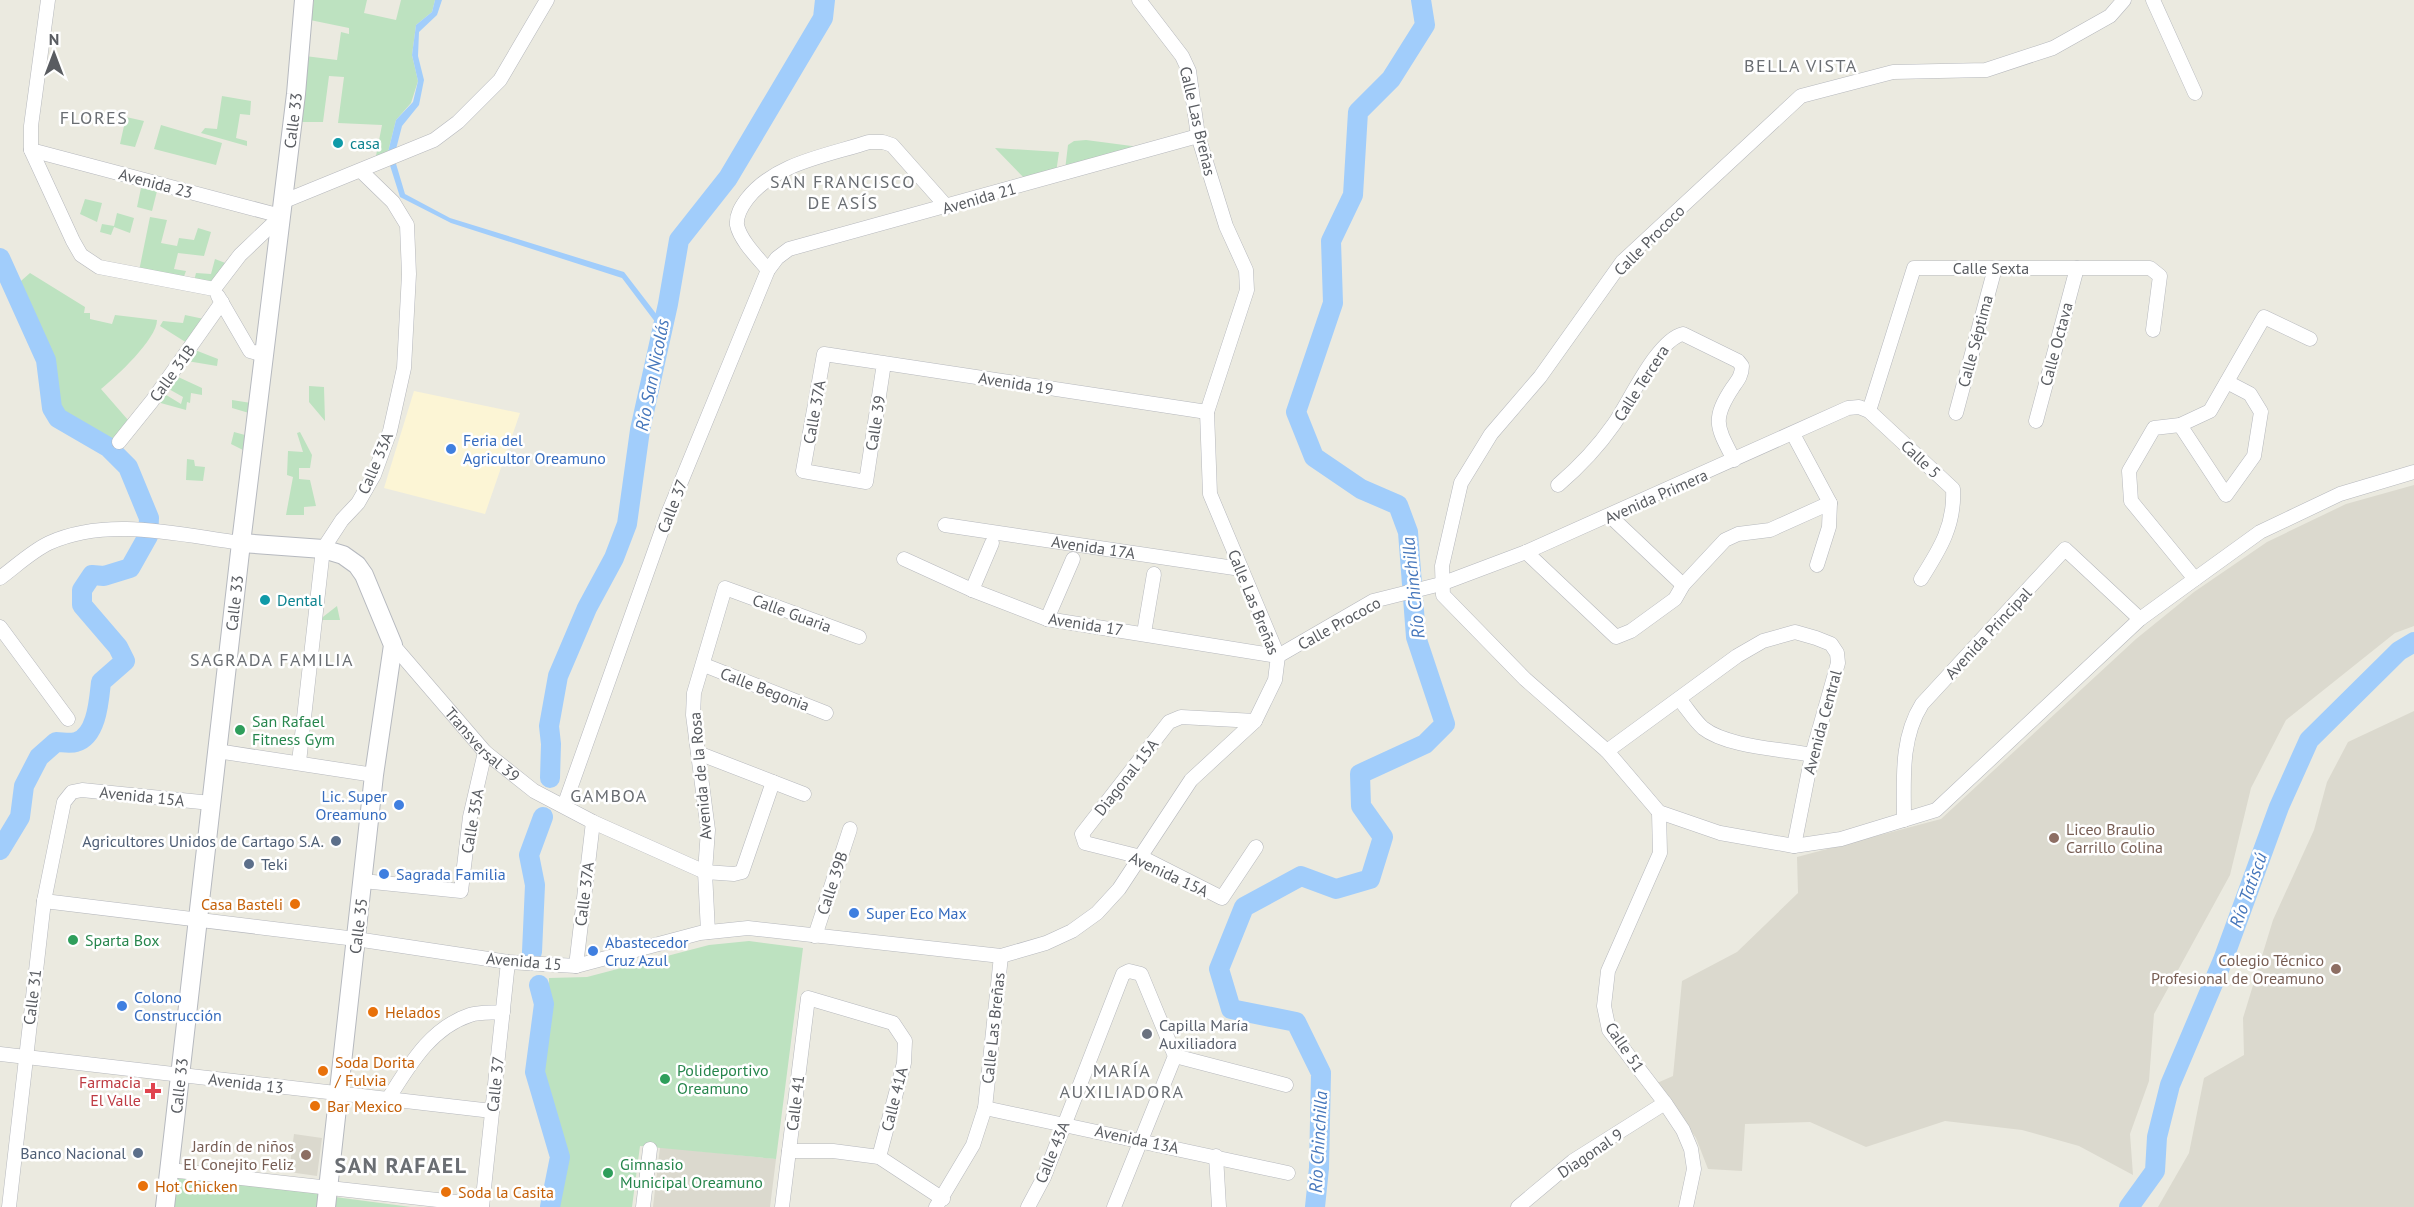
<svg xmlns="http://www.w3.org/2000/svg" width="2414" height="1207" font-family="'PT Sans',sans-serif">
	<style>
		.commercial { fill: #fcf5d5 }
		.education { fill: #dbd9ce }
		.green { fill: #bde2c0 }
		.water { fill: #a1cdfb }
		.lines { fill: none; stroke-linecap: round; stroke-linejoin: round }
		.river { stroke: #a1cdfb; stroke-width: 20 }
		.minor-casing { stroke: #b6b8bd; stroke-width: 15 }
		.secondary-casing { stroke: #b6b9bf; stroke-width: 20 }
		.minor { stroke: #fff; stroke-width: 14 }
		.secondary { stroke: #fff; stroke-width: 18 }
		.culture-dot { fill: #0f9aa8; stroke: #fff; stroke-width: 2 }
		.shop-dot { fill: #3f7fe0; stroke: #fff; stroke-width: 2 }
		.leisure-dot { fill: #2e9e5b; stroke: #fff; stroke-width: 2 }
		.education-dot { fill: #8d6e63; stroke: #fff; stroke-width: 2 }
		.service-dot { fill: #5c6f8a; stroke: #fff; stroke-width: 2 }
		.food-dot { fill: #e8710a; stroke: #fff; stroke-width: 2 }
		.worship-dot { fill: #6b7280; stroke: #fff; stroke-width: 2 }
		.health-dot { fill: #e0444e; stroke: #fff; stroke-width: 2 }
		.labels { text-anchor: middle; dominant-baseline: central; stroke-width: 5; stroke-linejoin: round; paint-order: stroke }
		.street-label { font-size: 16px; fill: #595c61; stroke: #fff }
		.culture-label { font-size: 16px; fill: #0d838f; stroke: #fff; text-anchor: start }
		.shop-label { font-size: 16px; fill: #366cbe; stroke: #fff; text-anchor: start }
		.leisure-label { font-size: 16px; fill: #27864d; stroke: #fff; text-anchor: start }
		.education-label { font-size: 16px; fill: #785e54; stroke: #fff; text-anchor: end }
		.service-label { font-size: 16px; fill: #4e5e75; stroke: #fff; text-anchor: end }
		.food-label { font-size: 16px; fill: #c56008; stroke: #fff; text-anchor: start }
		.worship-label { font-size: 16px; fill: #5b616d; stroke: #fff; text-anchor: start }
		.health-label { font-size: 16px; fill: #be3a42; stroke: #fff; text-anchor: end }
		.neighbourhood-label { font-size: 18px; letter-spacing: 1.5px; fill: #6a6e73; stroke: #fff }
		.water-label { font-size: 18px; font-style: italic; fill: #4677bc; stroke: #fff }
		.district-label { font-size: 22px; font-weight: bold; letter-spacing: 1.5px; fill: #6a6e73; stroke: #fff }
	</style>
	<rect width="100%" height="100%" fill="#ebeae0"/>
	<path class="commercial" d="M 414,391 L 520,413 L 485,514 L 384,488 Z"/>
	<path class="education" d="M 2414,485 L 2414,626 L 2395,633 L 2286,720 L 2251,788 L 2230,875 L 2154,1014 L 2149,1081 L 2130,1134 L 2133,1175 L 2079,1146 L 2022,1130 L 1945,1121 L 1866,1147 L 1810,1122 L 1745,1124 L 1742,1171 L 1708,1169 L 1696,1138 L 1657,1083 L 1673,1076 L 1682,981 L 1737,952 L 1798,893 L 1797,857 L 1941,819 L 2136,639 L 2194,592 L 2267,542 L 2346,504 Z
		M 2414,711 L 2414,1207 L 2158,1207 L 2189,1153 L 2204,1078 L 2244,1055 L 2243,1018 L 2273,920 L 2314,830 L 2327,782 L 2348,742 Z
		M 294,1134 L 322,1138 L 317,1176 L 289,1172 Z
		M 660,1147 L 776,1159 L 770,1207 L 653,1207 Z"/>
	<path class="green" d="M 314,0 L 367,0 L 364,13 L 396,20 L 401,0 L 435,0 L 432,12 L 416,25 L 412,55 L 418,81 L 411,103 L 396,120 L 387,156 L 375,161 L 382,125 L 338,123 L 344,77 L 329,76 L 323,122 L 300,122 L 305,56 L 337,60 L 341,32 L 349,34 L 349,28 L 310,20 Z
		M 222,96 L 251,101 L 250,115 L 240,114 L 236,138 L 247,141 L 247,146 L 201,133 L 205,128 L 217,129 Z
		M 126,117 L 144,121 L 135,147 L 120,144 Z
		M 161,125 L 222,143 L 216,165 L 154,149 Z
		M 1086,140 L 1147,148 L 1065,170 L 1068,145 L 1074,141 Z
		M 995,148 L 1059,152 L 1056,173 L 1027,181 Z
		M 141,188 L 157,191 L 152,211 L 137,207 Z
		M 85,199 L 102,203 L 97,222 L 80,214 Z
		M 117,213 L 134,218 L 130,233 L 114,227 L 111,235 L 100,232 L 102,224 L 114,226 Z
		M 150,217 L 167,220 L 161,243 L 177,246 L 179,238 L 194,240 L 198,228 L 211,232 L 204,256 L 178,253 L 174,269 L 186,271 L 183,279 L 139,271 Z
		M 215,259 L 228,264 L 213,284 L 194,281 L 196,273 L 211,274 Z
		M 30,273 L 85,307 L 84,313 L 90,313 L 90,319 L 112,324 L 115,315 L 157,320 C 157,339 116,377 101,389 L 128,420 L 108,446 L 58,418 L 52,408 L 47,360 L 13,288 Z
		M 185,315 L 204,319 L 187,343 L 160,326 L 163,321 L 183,323 Z
		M 195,350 L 218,359 L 217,366 L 187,361 Z
		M 176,376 L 202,388 L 202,395 L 191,393 L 190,403 L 187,402 L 186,410 L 157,402 L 163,393 L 181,404 L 183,397 L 167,388 Z
		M 309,386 L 324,387 L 325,421 L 309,402 Z
		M 232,400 L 251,403 L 249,413 L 232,408 Z
		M 234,432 L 245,435 L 243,450 L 231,444 Z
		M 300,432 L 312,455 L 310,468 L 299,468 L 299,479 L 310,480 L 316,506 L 304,507 L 304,515 L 286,515 L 293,477 L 287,475 L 288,451 L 303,452 L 297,433 Z
		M 187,459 L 194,460 L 195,466 L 205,467 L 203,481 L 186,480 Z
		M 337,606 L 340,620 L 319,620 Z
		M 749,941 L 803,948 L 776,1159 L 640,1146 L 632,1207 L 559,1207 L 567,1149 L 549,1114 L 542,1073 L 548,1021 L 549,978 L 587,977 L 709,945 Z
		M 176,1178 L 321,1193 L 319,1207 L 173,1207 Z
		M 335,1197 L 411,1207 L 333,1207 Z"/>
	<path class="water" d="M 435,0 L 442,0 L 437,15 L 419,32 L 418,56 L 424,80 L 419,105 L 402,126 L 394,157 L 405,194 L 450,218 L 624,272 L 664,324 L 662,331 L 622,278 L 451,223 L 400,197 L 387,156 L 396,120 L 413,102 L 418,81 L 412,55 L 416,25 L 432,12 Z"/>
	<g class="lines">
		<path class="river" d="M 0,258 L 46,360 L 52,408 L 58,418 L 108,447 L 128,467 L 149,518 L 148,536 L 130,568 L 104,576 L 92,575 L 82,590 L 82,605 L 118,647 L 125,661 L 101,682 C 99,700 97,736 76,742 C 70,744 62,742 56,742 L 39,757 L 24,786 L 20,817 L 0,850
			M 550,778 L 551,744 L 549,726 L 558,676 L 587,608 L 614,558 L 627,524 L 640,430 L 668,304 L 679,240 L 728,178 L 823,18 L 825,0
			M 532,952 L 535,885 L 529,855 L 543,817
			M 539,985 L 544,1004 L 535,1072 L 560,1157 L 550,1207
			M 1315,1207 L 1319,1168 L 1321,1073 L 1296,1022 L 1231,1009 L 1219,969 L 1244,907 L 1301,876 L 1336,889 L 1370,879 L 1383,837 L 1361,806 L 1360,774 L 1425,744 L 1445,724 L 1416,637 L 1408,532 L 1398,505 L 1361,489 L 1314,457 L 1296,412 L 1333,303 L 1331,241 L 1353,195 L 1358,112 L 1391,79 L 1425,25 L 1421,0
			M 2129,1207 L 2155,1171 L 2157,1137 L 2170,1085 L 2223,960 L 2279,807 L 2309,740 L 2399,651 L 2414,642"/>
		<defs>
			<g id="minor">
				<path d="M 48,0 L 31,126 L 31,150 L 73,241 L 81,255 L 99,267 L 214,289"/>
				<path d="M 2124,0 L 2110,16 L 2053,48 L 1986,70 L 1893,72 L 1801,96 L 1622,262 L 1540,377 L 1491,434 L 1461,483 L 1442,566 L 1443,595 L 1525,679 L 1607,751 L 1659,812 L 1720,833 L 1794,846 L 1841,839 L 1936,810 L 2140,619 L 2195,579 L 2260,532 L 2340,494 L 2414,472"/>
				<path d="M 2153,0 L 2195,93"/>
				<path d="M 31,150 L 281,216"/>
				<path d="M 282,202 L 434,140 L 458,122 L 500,80 L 547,0"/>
				<path d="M 768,270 C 758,258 740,240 737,225 C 736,215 741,207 747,199 C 775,163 826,156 869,142 L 883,142 L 892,145 L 947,207"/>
				<path d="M 214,289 L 240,255 L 281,216"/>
				<path d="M 218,296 L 250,351 L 264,355"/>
				<path d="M 884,363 L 866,482 L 803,471 L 824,354 C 952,373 1080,393 1207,412"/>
				<path d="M 1869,411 L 1914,268 L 2150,268 L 2160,276 L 2153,330"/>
				<path d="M 1956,413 L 1995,268"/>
				<path d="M 2036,421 L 2077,268"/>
				<path d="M 2180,425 L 2226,495 L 2254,456 L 2261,412 L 2250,394 L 2227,382"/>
				<path d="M 1793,434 L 1830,503 L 1829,527 L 1817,565"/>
				<path d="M 119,442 L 152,401 L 222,302"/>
				<path d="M 1558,485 C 1579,467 1598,447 1614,424 C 1630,401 1657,340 1683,334 L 1738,361 L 1742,366 C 1742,375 1738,380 1733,387 C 1711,420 1717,427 1734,460"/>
				<path d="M 1610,516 L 1683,585"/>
				<path id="s1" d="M 945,525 L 1241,569"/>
				<path d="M 1526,552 L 1616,637 L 1631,631 L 1675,599 L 1683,585 L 1725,540 L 1738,534 L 1770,530 L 1830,503"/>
				<path d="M 904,559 L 972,590 L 1047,619 L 1278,656"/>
				<path d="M 0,578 C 15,567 32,551 49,543 C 109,516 179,535 241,543"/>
				<path d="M 2195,579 L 2131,501 L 2129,471 L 2154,428 L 2180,425 L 2210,411 L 2264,317 L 2310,339"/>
				<path d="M 972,590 L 992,543"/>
				<path d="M 1047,619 L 1073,559"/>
				<path d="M 0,627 L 68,719"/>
				<path d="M 1144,633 L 1154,574"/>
				<path id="s2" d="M 393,645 L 485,752 L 534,791 L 593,822 L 705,872 L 734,874 L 742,872 L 773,782"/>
				<path d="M 1278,656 L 1373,601 L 1441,584 L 1526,552 L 1848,408 L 1859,407 L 1869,411 L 1953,489 C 1955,525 1940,549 1921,579"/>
				<path d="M 704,665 L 826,713"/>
				<path d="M 1679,699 C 1687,708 1694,720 1703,728 C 1727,747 1782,749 1812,755"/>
				<path d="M 1255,721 L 1181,717 L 1169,722 L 1082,834 L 1085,843 L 1141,857 L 1222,898 L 1256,847"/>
				<path d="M 217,751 L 374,775"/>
				<path d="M 1607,751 L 1737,656 L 1763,641 L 1795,632 L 1816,638 L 1831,644 L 1837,653 L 1838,663 L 1812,755 L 1794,846"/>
				<path d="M 698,753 L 804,794"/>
				<path d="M 299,762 L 323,549 L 342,520 L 358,503 L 374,475 L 390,431 L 404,368 L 409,274 L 407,225 L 393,202 L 361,171"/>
				<path d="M 564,806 L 667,516 L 768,270 L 777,258 L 789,249 L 1198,136"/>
				<path d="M 1659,812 L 1660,853 L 1608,971 L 1604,1006 L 1609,1030 L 1665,1103 L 1683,1130 L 1691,1149 L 1694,1169 L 1686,1207"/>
				<path d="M 1904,820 C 1904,780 1900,739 1922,704 L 2065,549 L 2140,619"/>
				<path d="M 363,881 L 461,891 L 470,817 L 485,752"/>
				<path d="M 44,901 L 356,939 L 508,962 L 576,966 L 700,933 L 748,928 L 1001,956 L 1046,943 L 1072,931 L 1097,913 L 1119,889 L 1191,780 L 1255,721 L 1275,680 L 1278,656 L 1210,494 L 1207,412 L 1247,290 L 1246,270 L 1226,226 L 1198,136 L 1189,71 L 1182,56 L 1139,0"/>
				<path d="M 708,932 L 705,872 L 708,830 L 693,715 L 694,693 L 725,588 L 859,637"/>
				<path d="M 815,936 L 850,829"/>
				<path d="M 576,966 L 593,822"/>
				<path d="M 0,1054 L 492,1111"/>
				<path d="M 1175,1056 L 1286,1085"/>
				<path d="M 388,1099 C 409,1066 430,1028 470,1015 C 479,1012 492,1013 503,1012"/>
				<path d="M 985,1108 L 1288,1173"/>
				<path d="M 789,1151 L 833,1151 L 879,1157 L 943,1199"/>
				<path d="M 1216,1156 L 1219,1207"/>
				<path d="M 170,1170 L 482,1205"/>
				<path d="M 9,1207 L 44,901 L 64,802 L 72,792 L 82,790 L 211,803"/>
				<path d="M 482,1207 L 508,962"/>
				<path d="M 643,1207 L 650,1149"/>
				<path d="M 782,1207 L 808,998 L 893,1023 L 905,1041 L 904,1063 L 879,1157"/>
				<path d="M 936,1207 L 973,1145 L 985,1108 L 1001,956"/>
				<path d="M 1028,1207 L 1044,1177 L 1123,974 L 1129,971 L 1141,974 L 1175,1056 L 1114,1207"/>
				<path d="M 1518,1207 L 1573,1161 L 1665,1103"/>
			</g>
			<g id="secondary">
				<path d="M 241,543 L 323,549 L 343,555 L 357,565 L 364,575 L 393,645 L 374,775 L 326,1207"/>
				<path id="s3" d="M 165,1207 L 241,543 L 296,94 L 304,0"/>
			</g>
		</defs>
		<use href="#minor" class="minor-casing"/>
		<use href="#secondary" class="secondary-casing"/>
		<use href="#minor" class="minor"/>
		<use href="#secondary" class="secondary"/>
	</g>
	<g class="culture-dot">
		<circle cx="338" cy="143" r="6"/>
		<circle cx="265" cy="600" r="6"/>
	</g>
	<g class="shop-dot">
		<circle cx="451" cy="449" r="6"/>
		<circle cx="399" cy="805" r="6"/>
		<circle cx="384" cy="874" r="6"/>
		<circle cx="854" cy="913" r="6"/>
		<circle cx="593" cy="951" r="6"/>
		<circle cx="122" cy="1006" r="6"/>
	</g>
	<g class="leisure-dot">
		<circle cx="240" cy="730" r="6"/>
		<circle cx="73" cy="940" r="6"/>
		<circle cx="665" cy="1079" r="6"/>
		<circle cx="608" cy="1173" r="6"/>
	</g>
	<g class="education-dot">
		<circle cx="2054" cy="838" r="6"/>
		<circle cx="2336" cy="969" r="6"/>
		<circle cx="306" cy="1155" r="6"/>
	</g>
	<g class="service-dot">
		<circle cx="336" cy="841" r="6"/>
		<circle cx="249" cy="864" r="6"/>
		<circle cx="138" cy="1153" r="6"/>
	</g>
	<g class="food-dot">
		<circle cx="295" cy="904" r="6"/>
		<circle cx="373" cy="1012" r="6"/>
		<circle cx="323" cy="1071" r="6"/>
		<circle cx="315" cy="1106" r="6"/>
		<circle cx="143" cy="1186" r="6"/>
		<circle cx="446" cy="1192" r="6"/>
	</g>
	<circle class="worship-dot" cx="1147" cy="1034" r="6"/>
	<path class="health-dot" d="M150 1082h6v6h6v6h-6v6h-6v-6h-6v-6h6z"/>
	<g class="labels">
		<g class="street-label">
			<text stroke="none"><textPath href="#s3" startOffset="1094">Calle 33</textPath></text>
			<text transform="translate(1198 121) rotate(77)">Calle Las Breñas</text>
			<text transform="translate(156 183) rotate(15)">Avenida 23</text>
			<text transform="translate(979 198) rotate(-16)">Avenida 21</text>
			<text transform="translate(1649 240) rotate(-45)">Calle Prococo</text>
			<text x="1991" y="268">Calle Sexta</text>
			<text transform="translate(1975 341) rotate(-75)">Calle Séptima</text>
			<text transform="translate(2056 344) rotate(-75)">Calle Octava</text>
			<text transform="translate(172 373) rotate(-54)">Calle 31B</text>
			<text transform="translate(1016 383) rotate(9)">Avenida 19</text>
			<text transform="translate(1641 383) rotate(-57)">Calle Tercera</text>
			<text transform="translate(814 412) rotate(-80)">Calle 37A</text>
			<text transform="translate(875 423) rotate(-81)">Calle 39</text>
			<text transform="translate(1921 459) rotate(43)">Calle 5</text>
			<text transform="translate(375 463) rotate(-67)">Calle 33A</text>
			<text transform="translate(1656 496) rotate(-24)">Avenida Primera</text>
			<text transform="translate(672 506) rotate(-69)">Calle 37</text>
			<text stroke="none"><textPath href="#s1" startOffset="150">Avenida 17A</textPath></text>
			<text transform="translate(1254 602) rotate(68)">Calle Las Breñas</text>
			<text stroke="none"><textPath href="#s3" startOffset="608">Calle 33</textPath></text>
			<text transform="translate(792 613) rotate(20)">Calle Guaria</text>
			<text transform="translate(1339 623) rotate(-29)">Calle Prococo</text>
			<text transform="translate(1086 624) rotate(9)">Avenida 17</text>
			<text transform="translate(1988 633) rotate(-47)">Avenida Principal</text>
			<text transform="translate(765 689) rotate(21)">Calle Begonia</text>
			<text transform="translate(1822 722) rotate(-75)">Avenida Central</text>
			<text stroke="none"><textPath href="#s2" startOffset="134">Transversal 39</textPath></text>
			<text transform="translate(700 776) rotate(-95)">Avenida de la Rosa</text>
			<text transform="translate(1126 777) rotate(-52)">Diagonal 15A</text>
			<text transform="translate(142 796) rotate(6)">Avenida 15A</text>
			<text transform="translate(472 821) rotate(-80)">Calle 35A</text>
			<text transform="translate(1169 874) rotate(25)">Avenida 15A</text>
			<text transform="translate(832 883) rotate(-72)">Calle 39B</text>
			<text transform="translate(584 894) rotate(-83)">Calle 37A</text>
			<text transform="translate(358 926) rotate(-83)">Calle 35</text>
			<text transform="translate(524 961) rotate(5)">Avenida 15</text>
			<text transform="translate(32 997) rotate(-83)">Calle 31</text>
			<text transform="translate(993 1028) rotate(-84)">Calle Las Breñas</text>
			<text transform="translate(1625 1047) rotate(56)">Calle 51</text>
			<text transform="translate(246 1083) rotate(7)">Avenida 13</text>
			<text transform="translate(495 1084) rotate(-84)">Calle 37</text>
			<text stroke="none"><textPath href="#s3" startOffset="122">Calle 33</textPath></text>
			<text transform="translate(894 1099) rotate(-76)">Calle 41A</text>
			<text transform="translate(795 1103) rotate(-83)">Calle 41</text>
			<text transform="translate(1137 1139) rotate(12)">Avenida 13A</text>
			<text transform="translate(1052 1152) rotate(-68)">Calle 43A</text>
			<text transform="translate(1590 1153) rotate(-34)">Diagonal 9</text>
		</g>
		<g class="culture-label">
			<text x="350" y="143">casa</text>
			<text x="277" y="600">Dental</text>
		</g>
		<g class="shop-label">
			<text x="463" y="440">Feria del<tspan x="463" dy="18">Agricultor Oreamuno</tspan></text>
			<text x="387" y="796" text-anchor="end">Lic. Super<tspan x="387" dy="18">Oreamuno</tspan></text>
			<text x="396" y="874">Sagrada Familia</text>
			<text x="866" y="913">Super Eco Max</text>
			<text x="605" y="942">Abastecedor<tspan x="605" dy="18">Cruz Azul</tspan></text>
			<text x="134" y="997">Colono<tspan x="134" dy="18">Construcción</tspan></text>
		</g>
		<g class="leisure-label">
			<text x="252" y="721">San Rafael<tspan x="252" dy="18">Fitness Gym</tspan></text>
			<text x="85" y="940">Sparta Box</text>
			<text x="677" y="1070">Polideportivo<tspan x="677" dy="18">Oreamuno</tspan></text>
			<text x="620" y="1164">Gimnasio<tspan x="620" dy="18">Municipal Oreamuno</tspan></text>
		</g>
		<g class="education-label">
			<text x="2066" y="829" text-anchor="start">Liceo Braulio<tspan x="2066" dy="18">Carrillo Colina</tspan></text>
			<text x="2324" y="960">Colegio Técnico<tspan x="2324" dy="18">Profesional de Oreamuno</tspan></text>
			<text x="294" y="1146">Jardín de niños<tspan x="294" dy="18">El Conejito Feliz</tspan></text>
		</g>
		<g class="service-label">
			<text x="324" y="841">Agricultores Unidos de Cartago S.A.</text>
			<text x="261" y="864" text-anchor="start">Teki</text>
			<text x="126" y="1153">Banco Nacional</text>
		</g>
		<g class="food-label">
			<text x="283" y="904" text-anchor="end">Casa Basteli</text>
			<text x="385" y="1012">Helados</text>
			<text x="335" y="1062">Soda Dorita<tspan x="335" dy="18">/ Fulvia</tspan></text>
			<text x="327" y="1106">Bar Mexico</text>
			<text x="155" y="1186">Hot Chicken</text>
			<text x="458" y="1192">Soda la Casita</text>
		</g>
		<g class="worship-label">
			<text x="1159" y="1025">Capilla María<tspan x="1159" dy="18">Auxiliadora</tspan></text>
		</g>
		<g class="health-label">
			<text x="141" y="1082">Farmacia<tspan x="141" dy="18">El Valle</tspan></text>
		</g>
		<g class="neighbourhood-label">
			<text x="1801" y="65">BELLA VISTA</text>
			<text x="94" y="117">FLORES</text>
			<text x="843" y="181">SAN FRANCISCO<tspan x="843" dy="21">DE ASÍS</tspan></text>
			<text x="272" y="659">SAGRADA FAMILIA</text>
			<text x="609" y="795">GAMBOA</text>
			<text x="1122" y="1070">MARÍA<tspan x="1122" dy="21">AUXILIADORA</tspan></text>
		</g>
		<g class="water-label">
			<text transform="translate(652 375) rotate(-79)">Río San Nicolás</text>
			<text transform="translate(1413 588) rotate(-96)">Río Chinchilla</text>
			<text transform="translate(2248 890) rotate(-70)">Río Tatiscú</text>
			<text transform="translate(1318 1142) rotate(-87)">Río Chinchilla</text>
		</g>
		<g class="district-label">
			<text x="401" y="1165">SAN RAFAEL</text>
		</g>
	</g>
	<g transform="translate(54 54)" stroke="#ffffff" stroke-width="4.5" paint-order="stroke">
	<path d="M0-4.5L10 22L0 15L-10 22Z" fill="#595c61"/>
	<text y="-9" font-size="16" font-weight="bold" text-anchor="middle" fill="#595c61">N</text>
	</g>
</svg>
